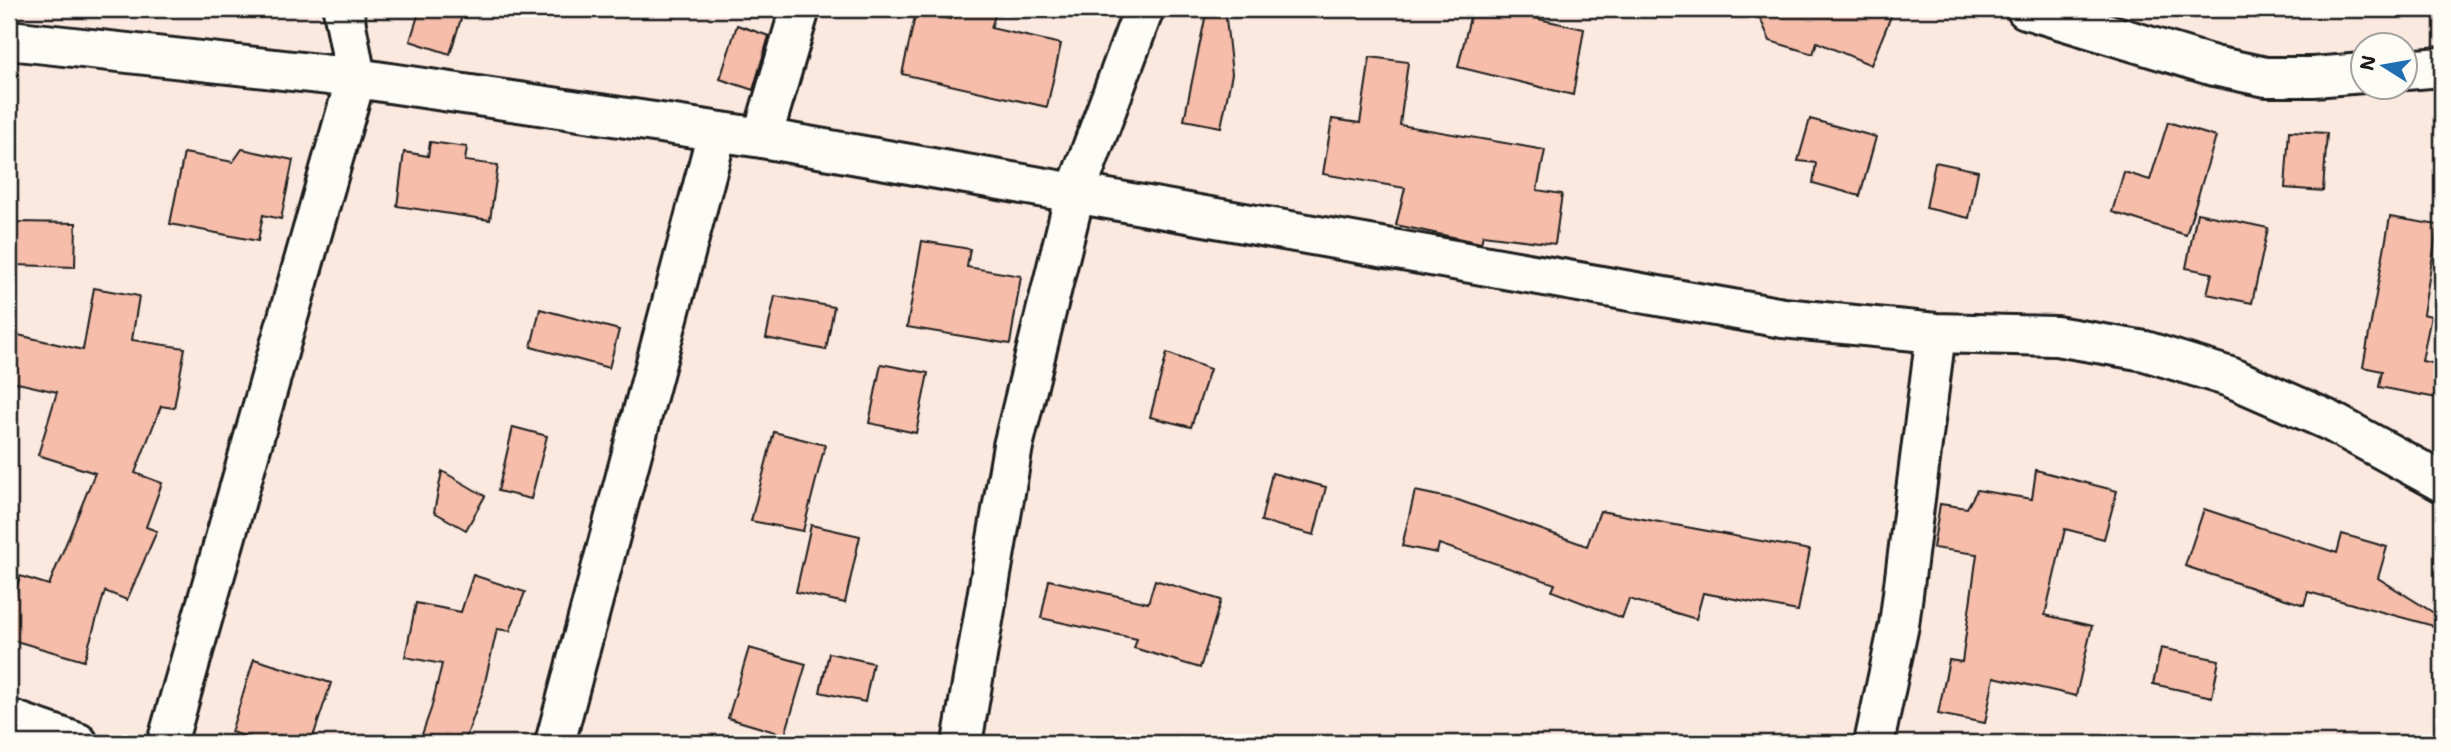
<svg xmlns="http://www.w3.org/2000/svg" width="2451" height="752" font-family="'Shantell Sans',sans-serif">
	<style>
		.building { fill: #f5bdaa; stroke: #1c1c1c; stroke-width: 2 }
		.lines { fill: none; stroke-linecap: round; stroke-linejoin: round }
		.minor-casing { stroke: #1c1c1c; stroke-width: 44 }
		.minor { stroke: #fdfcf7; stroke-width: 38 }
	</style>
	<rect width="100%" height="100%" fill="#fbe9e0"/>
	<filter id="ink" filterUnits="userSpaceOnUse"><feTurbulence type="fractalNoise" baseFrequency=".0143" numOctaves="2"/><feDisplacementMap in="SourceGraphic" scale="14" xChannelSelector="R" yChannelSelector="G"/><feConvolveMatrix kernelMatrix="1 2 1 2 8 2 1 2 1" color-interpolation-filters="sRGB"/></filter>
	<g filter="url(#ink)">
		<path class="building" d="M 420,9 L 464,9 L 450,54 L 410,41 Z
			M 953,9 L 997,9 L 991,28 L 1061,44 L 1047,107 L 902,74 L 916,12 L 950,19 Z
			M 1207,9 L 1225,9 L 1232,74 L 1221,127 L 1184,120 Z
			M 1472,9 L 1494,9 L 1584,29 L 1573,95 L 1458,67 Z
			M 1740,9 L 1894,9 L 1871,65 L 1817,42 L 1813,54 L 1770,41 L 1760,18 Z
			M 737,25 L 769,36 L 753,90 L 720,79 Z
			M 1370,57 L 1408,62 L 1400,125 L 1545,150 L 1537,190 L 1562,194 L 1555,244 L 1483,235 L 1481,243 L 1396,225 L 1405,188 L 1323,174 L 1332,119 L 1360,123 Z
			M 1810,119 L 1876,137 L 1860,196 L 1813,183 L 1816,163 L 1798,161 Z
			M 2168,122 L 2216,137 L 2186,235 L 2112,212 L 2124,172 L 2150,180 Z
			M 2289,131 L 2327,133 L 2323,191 L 2285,188 Z
			M 430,142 L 467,147 L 465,161 L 498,165 L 490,220 L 397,206 L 404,152 L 428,156 Z
			M 242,149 L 293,160 L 281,219 L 263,215 L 258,241 L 170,224 L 184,153 L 233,162 Z
			M 1935,162 L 1978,171 L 1969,218 L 1926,208 Z
			M 2197,213 L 2268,228 L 2252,303 L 2207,294 L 2212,273 L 2186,268 Z
			M 2390,217 L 2438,225 L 2423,314 L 2431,316 L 2422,361 L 2442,365 L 2442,399 L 2379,387 L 2382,371 L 2363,367 Z
			M 16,222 L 76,223 L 75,267 L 15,265 Z
			M 922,241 L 970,249 L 967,267 L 1021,276 L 1010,344 L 907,327 Z
			M 94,288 L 139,296 L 132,340 L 185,348 L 174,408 L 161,406 L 135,473 L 162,483 L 146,527 L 157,531 L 127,600 L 105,591 L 84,661 L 9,639 L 9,616 L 20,576 L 49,585 L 95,473 L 38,455 L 57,392 L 9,381 L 9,373 L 18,335 L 83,350 Z
			M 775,296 L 834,307 L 826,350 L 766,338 Z
			M 540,309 L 619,330 L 609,368 L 531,347 Z
			M 1167,353 L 1210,369 L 1191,427 L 1150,417 Z
			M 881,364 L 928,373 L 916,433 L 869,423 Z
			M 513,427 L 547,436 L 531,499 L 498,491 Z
			M 774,432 L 825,445 L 803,531 L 751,521 Z
			M 2036,470 L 2117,491 L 2104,539 L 2065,529 L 2045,615 L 2092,626 L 2076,696 L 1994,677 L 1985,723 L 1938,714 L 1949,660 L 1962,662 L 1977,554 L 1933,548 L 1940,504 L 1967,508 L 1977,490 L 2032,499 Z
			M 442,471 L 485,496 L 466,530 L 434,512 Z
			M 1272,473 L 1326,487 L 1314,535 L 1261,521 Z
			M 1415,491 L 1458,500 L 1587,546 L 1600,511 L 1810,550 L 1798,611 L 1703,593 L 1696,619 L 1629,599 L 1622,618 L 1552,591 L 1555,584 L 1439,544 L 1437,553 L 1402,546 Z
			M 2204,509 L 2337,553 L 2342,534 L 2387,547 L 2378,578 L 2442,618 L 2441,628 L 2308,592 L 2304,605 L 2185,566 Z
			M 811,525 L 860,536 L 845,603 L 796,592 Z
			M 473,575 L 525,592 L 510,631 L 497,629 L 483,691 L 464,743 L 419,743 L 431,709 L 442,664 L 405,657 L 416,603 L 461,612 Z
			M 1049,580 L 1148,603 L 1155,580 L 1221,600 L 1200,668 L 1134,648 L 1137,639 L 1041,618 Z
			M 749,648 L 806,664 L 785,735 L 728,718 Z
			M 2161,648 L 2219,660 L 2212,697 L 2153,684 Z
			M 829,653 L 873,663 L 865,702 L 820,692 Z
			M 254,659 L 331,683 L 311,743 L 268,743 L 231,732 Z"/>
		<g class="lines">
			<defs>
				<path id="minor" d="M 2026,9 L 2214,66 L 2266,77 L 2313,77 L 2364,73
					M 9,40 L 356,78 L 762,138 L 1783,318 L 1936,333 L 2056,336 L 2145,351 L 2230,377 L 2330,421 L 2442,482
					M 2406,70 L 2442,67
					M 762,138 L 800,9
					M 9,719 L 78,743
					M 167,743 L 356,78 L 343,9
					M 555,743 L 717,133
					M 962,743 L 1013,446 L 1075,194 L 1144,9
					M 1874,743 L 1899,625 L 1936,333"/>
			</defs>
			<use href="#minor" class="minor-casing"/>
			<use href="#minor" class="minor"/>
		</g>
	</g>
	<rect width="2451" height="752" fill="none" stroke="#fdfcf7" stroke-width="35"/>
	<rect x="18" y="18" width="2416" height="717" fill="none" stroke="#1c1c1c" stroke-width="2.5" filter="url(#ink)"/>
	<g transform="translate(2384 66) rotate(281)"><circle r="33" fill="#fdfcf7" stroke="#a3a29f" stroke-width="2"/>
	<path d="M0-5L12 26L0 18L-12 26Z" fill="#1f6fb2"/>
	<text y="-10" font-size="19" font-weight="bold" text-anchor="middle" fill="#1c1c1c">N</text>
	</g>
</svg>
